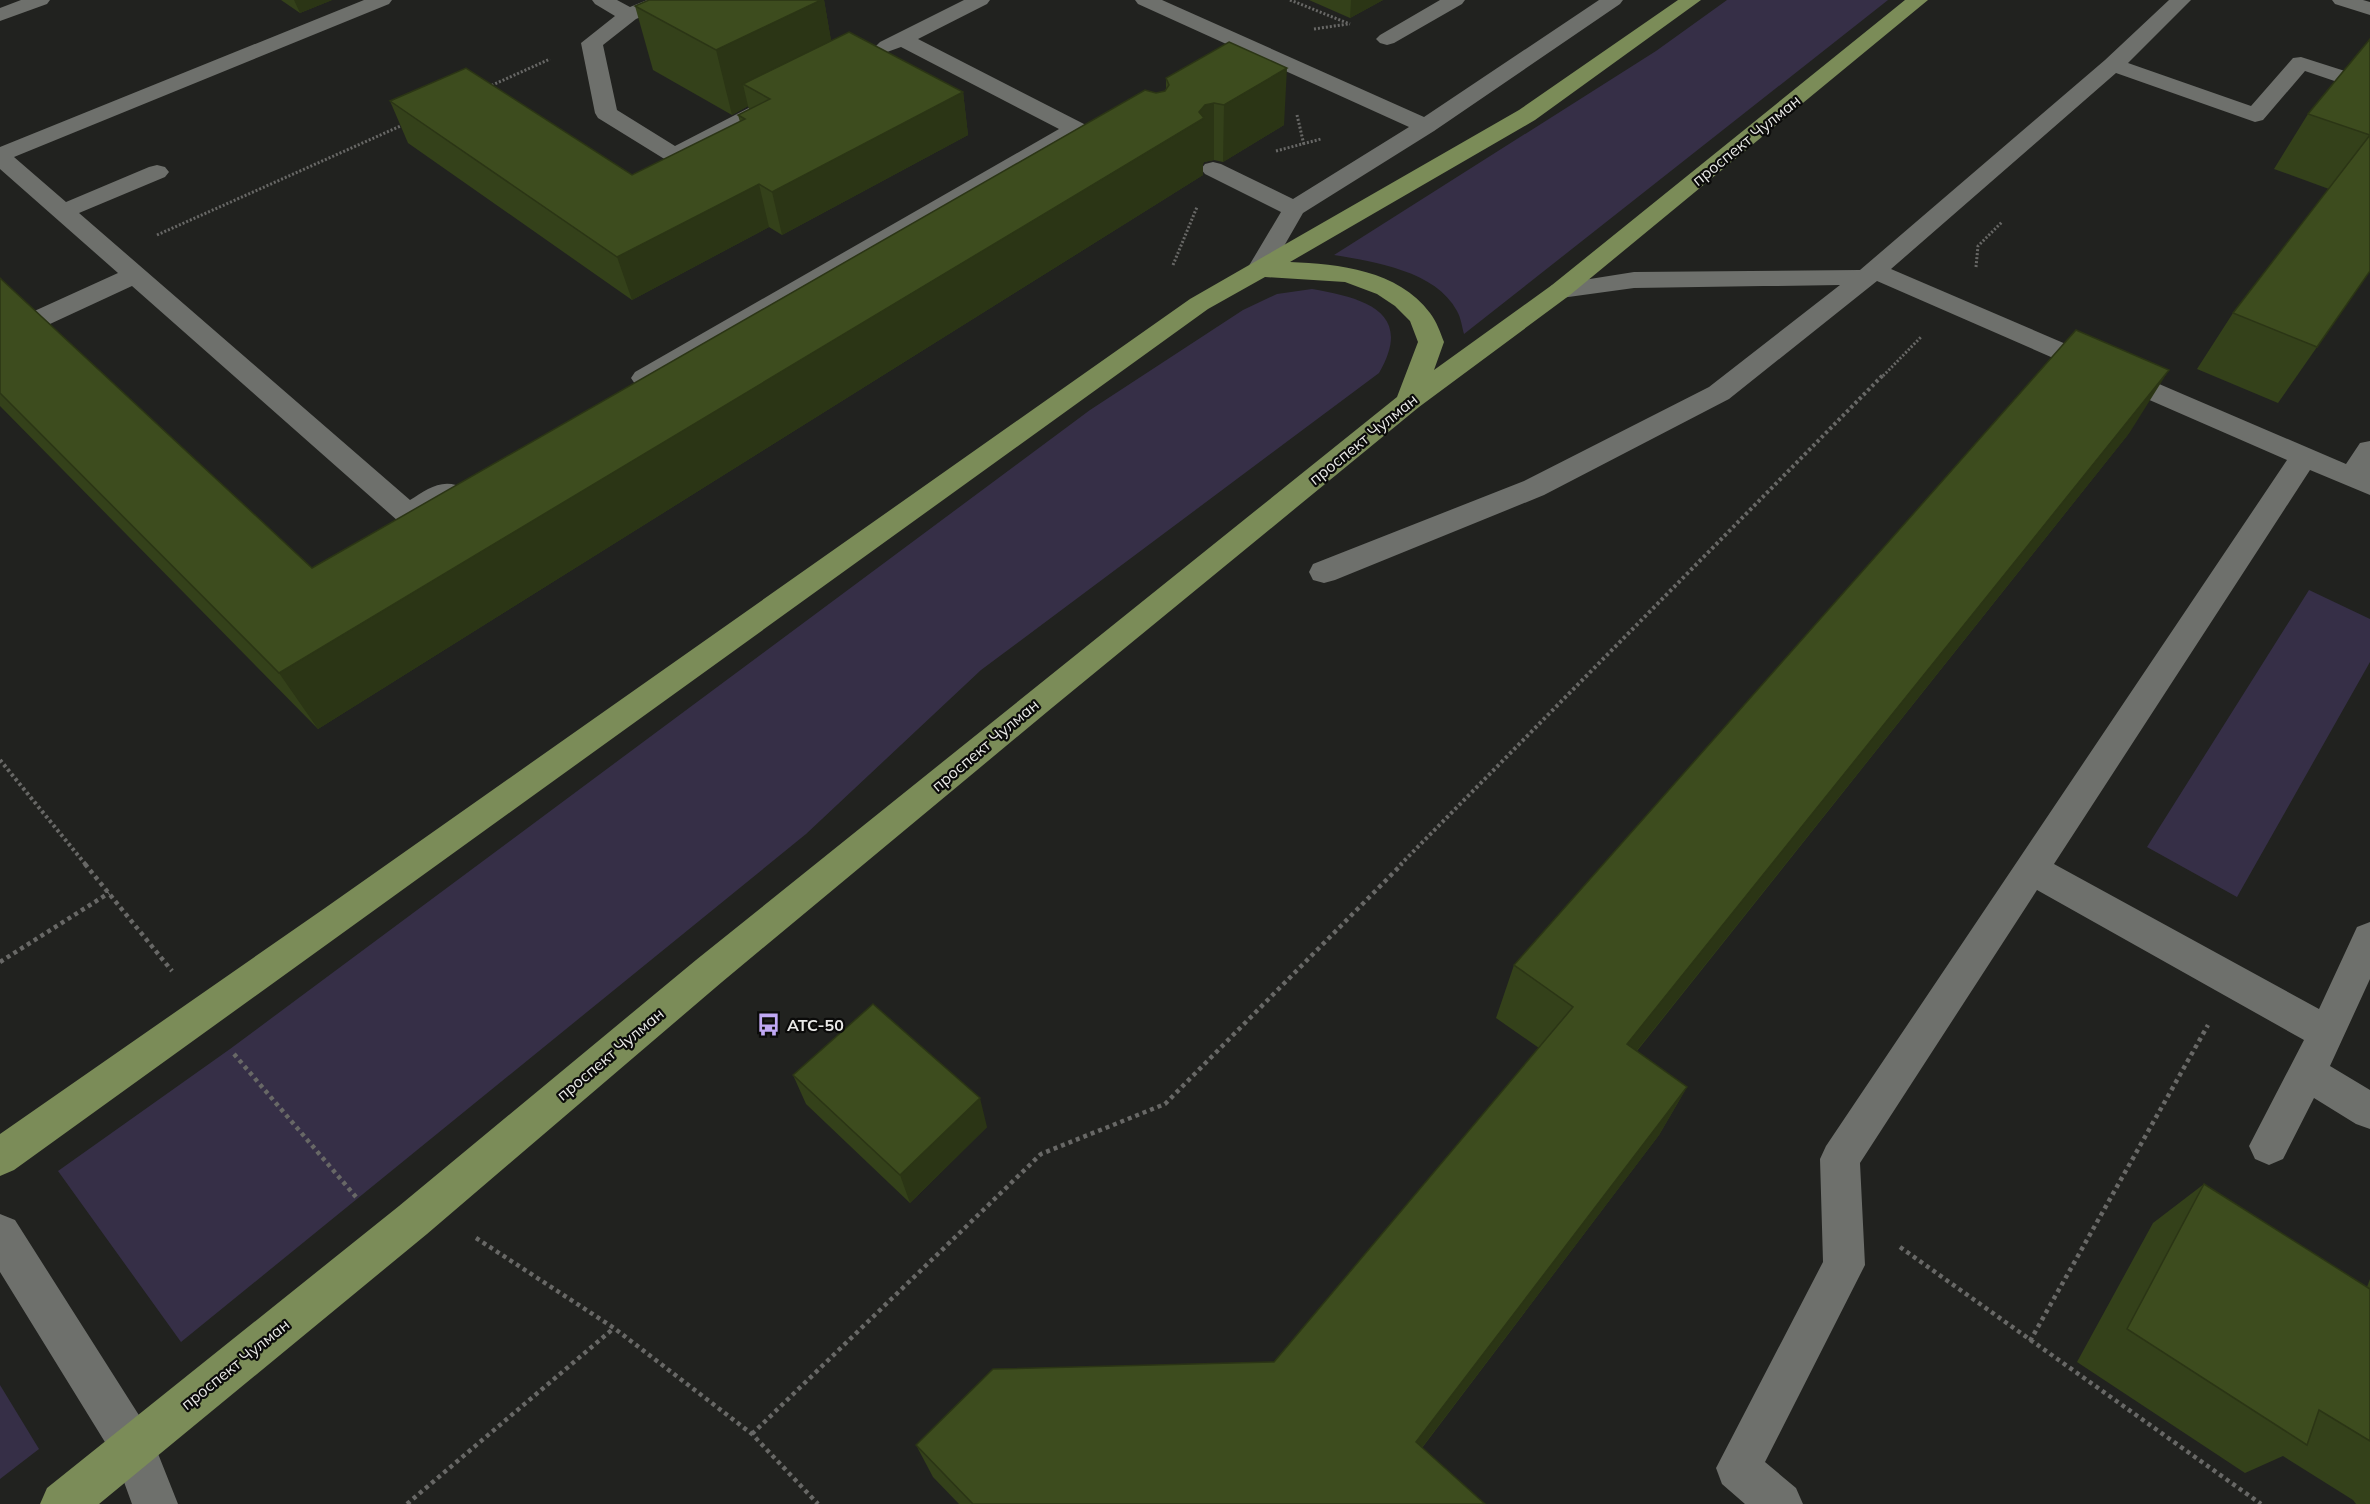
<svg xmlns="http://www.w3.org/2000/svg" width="2370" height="1504" font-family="Mulish,sans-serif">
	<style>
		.green { fill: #362f47 }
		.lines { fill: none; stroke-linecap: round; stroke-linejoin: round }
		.path-far2 { stroke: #686866; stroke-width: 3; stroke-dasharray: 2 2; stroke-linecap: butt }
		.path-far1 { stroke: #686866; stroke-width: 4; stroke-dasharray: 3 3; stroke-linecap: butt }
		.path { stroke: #686866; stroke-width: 4.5; stroke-dasharray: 4 4; stroke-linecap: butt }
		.minor { fill: #6e706c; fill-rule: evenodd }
		.major { fill: #7b8c58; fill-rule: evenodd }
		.wall { fill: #34411a }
		.shaded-wall { fill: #2b3515 }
		.building { fill: #3d4c1e; stroke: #2b3515; stroke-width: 1.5 }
		.labels { text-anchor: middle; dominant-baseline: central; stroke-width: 4.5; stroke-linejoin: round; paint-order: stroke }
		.street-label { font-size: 16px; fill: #eaeae8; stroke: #0b0b0a }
		.poi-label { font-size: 16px; font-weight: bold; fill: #eaeae8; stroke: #0b0b0a; text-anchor: start }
	</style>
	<rect width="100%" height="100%" fill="#21221f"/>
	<path class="green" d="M 1727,0 L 1888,0 L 1464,334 C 1462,327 1461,318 1457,311 C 1436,271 1375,262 1334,255 L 1656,51 Z
		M 1312,289 C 1363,298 1415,311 1379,373 L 981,670 L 806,834 L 181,1342 L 58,1171 L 230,1049 L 1090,410 L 1243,310 L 1277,294 Z
		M 2309,590 L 2370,619 L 2370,662 L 2237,897 L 2147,847 Z
		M 0,1385 L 39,1449 L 0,1479 Z"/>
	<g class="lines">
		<path class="path-far2" d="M 1290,0 L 1350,24
			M 1314,29 L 1348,24
			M 488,87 L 550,59
			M 1297,115 L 1304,145
			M 1276,151 L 1321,139
			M 157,235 L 405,124
			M 1173,265 L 1197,207
			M 1976,267 L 1978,246 L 2002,222
			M 1883,376 L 1921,337"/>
		<path class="path-far1" d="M 0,760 L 86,865
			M 1400,865 L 1884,374"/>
		<path class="path" d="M 85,864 L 172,971
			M 0,962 L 109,893
			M 234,1054 L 356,1197
			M 476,1238 L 614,1328 L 752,1434 L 818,1504
			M 1900,1247 L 2261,1504
			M 2030,1341 L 2208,1025
			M 752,1434 L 1041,1154 L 1165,1104 L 1402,864
			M 407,1504 L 614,1328"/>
		<path class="minor" d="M 21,0 L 50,0 L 47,4 L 0,21 L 0,8 Z
			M 364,0 L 392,0 L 389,4 L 14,157 L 66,202 L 149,167 L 157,165 L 165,167 L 169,172 L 165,177 L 79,213 L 410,500 C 425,491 438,480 456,485 L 460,492 C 454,502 419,524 407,524 C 404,524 401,522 398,521 L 132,286 L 37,330 L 28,332 L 19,330 L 15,324 L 19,318 L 118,273 L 0,169 L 0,147 Z
			M 592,0 L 617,0 L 630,7 L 647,0 L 674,0 L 671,4 L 636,19 L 603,45 L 617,110 L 675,146 L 772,96 L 780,94 L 788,96 L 791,101 L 788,106 L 682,160 L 674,162 L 666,160 L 598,118 L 595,113 L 581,43 L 615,16 L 595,4 Z
			M 964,0 L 990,0 L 987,4 L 918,39 L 1084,124 L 1087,129 L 1084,134 L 653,384 L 644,387 L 635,384 L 631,378 L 635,372 L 1059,129 L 901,47 L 887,52 L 880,50 L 876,46 L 880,42 Z
			M 1135,0 L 1162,0 L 1424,117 L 1599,0 L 1623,0 L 1620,4 L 1434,131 L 1303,213 L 1268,274 L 1259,276 L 1250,274 L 1247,269 L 1281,212 L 1205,174 L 1201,169 L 1205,164 L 1213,162 L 1221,164 L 1293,199 L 1409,127 L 1138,4 Z
			M 1440,0 L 1465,0 L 1462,4 L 1394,43 L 1387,45 L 1380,43 L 1376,39 L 1380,35 Z
			M 2169,0 L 2191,0 L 2128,63 L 2251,106 L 2293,58 L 2301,57 L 2370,79 L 2370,93 L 2305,71 L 2263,120 L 2255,122 L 2116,73 L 1891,269 L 2346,464 L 2360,443 L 2370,441 L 2370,495 L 2310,470 L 2054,864 L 2319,1009 L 2357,927 L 2370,922 L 2370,979 L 2330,1066 L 2370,1090 L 2370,1129 L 2356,1124 L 2314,1098 L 2283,1159 L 2269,1165 L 2255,1159 L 2249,1146 L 2304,1040 L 2037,890 L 1860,1163 L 1865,1265 L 1765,1462 L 1796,1488 L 1803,1504 L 1745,1504 L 1722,1484 L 1716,1468 L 1823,1262 L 1820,1159 L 1826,1146 L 2287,460 L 1877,281 L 1729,399 L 1544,495 L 1335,580 L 1324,583 L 1313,580 L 1309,572 L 1313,564 L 1524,481 L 1709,387 L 1840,285 L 1634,288 L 1561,298 L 1552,295 L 1548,290 L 1552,285 L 1634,272 L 1860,270 L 2105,60 Z
			M 2332,0 L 2363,0 L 2370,2 L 2370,15 L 2335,4 Z
			M 0,1214 L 15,1220 L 149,1431 L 178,1504 L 132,1504 L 116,1460 L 0,1272 Z"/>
		<path class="major" d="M 1678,0 L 1701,0 L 1535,120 L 1290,262 C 1339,264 1398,270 1430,313 C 1437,322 1440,332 1444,342 L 1434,370 L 1552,285 L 1905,0 L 1928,0 L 1570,295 L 1419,407 L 1053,707 L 722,982 L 427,1234 L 99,1504 L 40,1504 L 47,1488 L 399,1206 L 696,960 L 1397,397 L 1418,342 L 1410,321 L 1395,306 L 1377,294 L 1345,282 L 1265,277 L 1208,309 L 14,1170 L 0,1176 L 0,1134 L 325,908 L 1190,299 L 1519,110 Z"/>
	</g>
	<path class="wall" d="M 281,0 L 332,0 L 300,13 Z
		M 649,0 L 824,0 L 831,41 L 963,92 L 968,135 L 782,235 L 769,227 L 632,300 L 408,143 L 390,101 L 632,175 L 740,122 L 738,115 L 749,109 L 748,106 L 732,115 L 653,70 L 635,6 Z
		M 1309,0 L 1383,0 L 1350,18 Z
		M 2370,39 L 2370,271 L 2278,403 L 2197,369 L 2233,313 L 2329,189 L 2274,169 L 2308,114 Z
		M 1166,78 L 1284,125 L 1223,162 L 1214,160 L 1204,162 L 1203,164 L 1203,175 L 318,729 L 0,406 L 0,278 L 312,568 L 1156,93 L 1165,91 L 1166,89 Z
		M 2130,432 L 1637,1051 L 1687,1087 L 1659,1135 L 1422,1448 L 1485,1504 L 959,1504 L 933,1477 L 916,1445 L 1274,1362 L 1539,1048 L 1496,1018 L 1514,965 Z
		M 793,1075 L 987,1127 L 910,1203 L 806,1104 Z
		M 2204,1184 L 2367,1287 L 2370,1279 L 2370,1504 L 2356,1504 L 2353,1500 L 2283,1456 L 2245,1473 L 2077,1362 L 2153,1223 Z"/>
	<path class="shaded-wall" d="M 294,0 L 332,0 L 300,13 Z
		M 821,0 L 824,0 L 835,63 L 743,84 L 748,106 L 732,115 L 716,50 Z
		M 1351,0 L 1383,0 L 1350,18 Z
		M 1287,68 L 1284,125 L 1223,162 L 1224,105 Z
		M 963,92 L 968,135 L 782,235 L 772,192 Z
		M 1214,103 L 1214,160 L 1204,162 L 1203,164 L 1203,175 L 318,729 L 279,673 L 1199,112 L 1205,105 Z
		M 759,184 L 769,227 L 632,300 L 617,257 Z
		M 2169,370 L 2130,432 L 1602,1094 L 1627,1044 Z
		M 1687,1087 L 1659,1135 L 1401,1475 L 1416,1442 Z
		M 980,1098 L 987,1127 L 910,1203 L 900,1175 Z"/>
	<path class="building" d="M 649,0 L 821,0 L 716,50 L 635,6 Z
		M 849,32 L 963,92 L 772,192 L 759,184 L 617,257 L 390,101 L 466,68 L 632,175 L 745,119 L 738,115 L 770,99 L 743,84 Z
		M 2370,39 L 2370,271 L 2317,347 L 2233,313 L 2370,135 L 2308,114 Z
		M 1229,42 L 1287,68 L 1224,105 L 1214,103 L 1205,105 L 1199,112 L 1204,118 L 279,673 L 0,393 L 0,278 L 312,568 L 1145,90 L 1156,93 L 1165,91 L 1169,85 L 1166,78 Z
		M 2076,330 L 2169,370 L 1627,1044 L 1687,1087 L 1416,1442 L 1485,1504 L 973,1504 L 916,1445 L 993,1369 L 1274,1362 L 1573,1007 L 1514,965 Z
		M 873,1004 L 980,1098 L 900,1175 L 793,1075 Z
		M 2204,1184 L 2370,1289 L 2370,1441 L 2319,1410 L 2307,1445 L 2127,1329 Z"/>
	<defs>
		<symbol id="bus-bare" viewBox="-9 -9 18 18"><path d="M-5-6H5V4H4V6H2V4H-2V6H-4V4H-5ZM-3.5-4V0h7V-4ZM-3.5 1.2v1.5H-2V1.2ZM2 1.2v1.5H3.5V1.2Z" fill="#c0a8f4" stroke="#0b0b0a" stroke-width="2.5" paint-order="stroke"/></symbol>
	</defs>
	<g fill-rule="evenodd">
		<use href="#bus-bare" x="752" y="1008" width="33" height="33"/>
	</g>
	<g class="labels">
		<g class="street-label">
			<text transform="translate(1746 140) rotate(-39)">проспект Чулман</text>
			<text transform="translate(1363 439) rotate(-39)">проспект Чулман</text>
			<text transform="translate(985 745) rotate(-40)">проспект Чулман</text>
			<text transform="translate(610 1054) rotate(-40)">проспект Чулман</text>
			<text transform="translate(235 1364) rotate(-39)">проспект Чулман</text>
		</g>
		<g class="poi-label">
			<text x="787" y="1025">АТС-50</text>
		</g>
	</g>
</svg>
